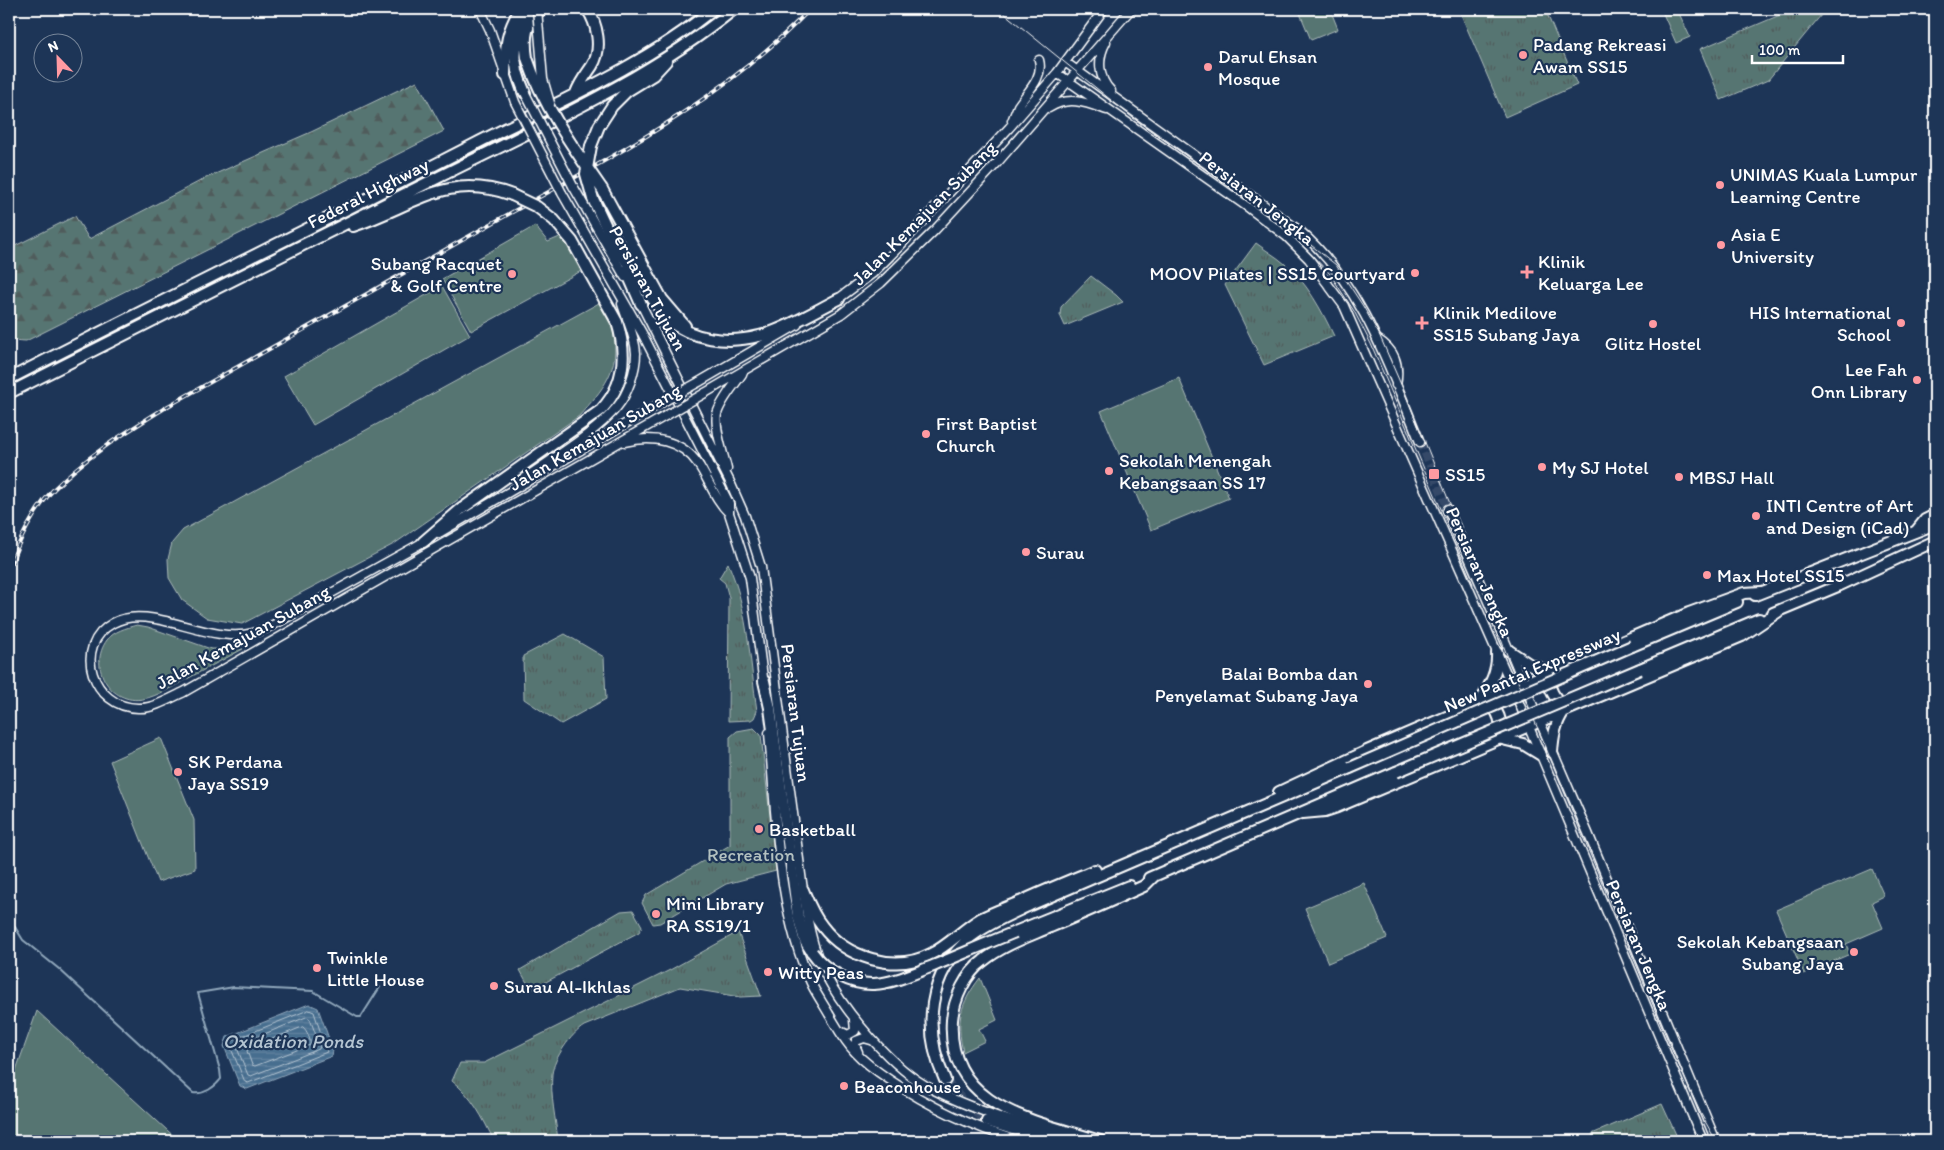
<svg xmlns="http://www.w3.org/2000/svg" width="1944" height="1150" font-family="Itim,sans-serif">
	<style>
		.grass { fill: #577572; stroke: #abbab8 }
		.forest { fill: url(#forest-firs); stroke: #abbab8 }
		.park { fill: url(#park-tufts); stroke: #abbab8 }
		.water { fill: url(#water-rules); stroke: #91a8bc }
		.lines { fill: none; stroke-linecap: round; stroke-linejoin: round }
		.shore { stroke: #b5c5d2; stroke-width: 1 }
		.stream { stroke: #91a8bc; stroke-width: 2 }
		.secondary-tunnel { stroke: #344968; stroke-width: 8; stroke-dasharray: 8 4; stroke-linecap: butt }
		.highway-tunnel { stroke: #344968; stroke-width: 10; stroke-dasharray: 10 5; stroke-linecap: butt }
		.secondary-casing { stroke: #fff; stroke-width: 11 }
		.highway-casing { stroke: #fff; stroke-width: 14 }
		.secondary { stroke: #1d3557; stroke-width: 8 }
		.highway { stroke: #1d3557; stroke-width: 10 }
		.tram { stroke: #fff; stroke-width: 1 }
		.rail-casing { stroke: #fff; stroke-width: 4 }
		.rail { stroke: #1d3557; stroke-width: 2; stroke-dasharray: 5.5; stroke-linecap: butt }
		.secondary-bridge-casing { stroke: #fff; stroke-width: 11; stroke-linecap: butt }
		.highway-bridge-casing { stroke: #fff; stroke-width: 14; stroke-linecap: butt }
		.secondary-bridge { stroke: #1d3557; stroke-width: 8 }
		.highway-bridge { stroke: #1d3557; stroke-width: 10 }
		.poi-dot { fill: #ff9aa2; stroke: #1d3557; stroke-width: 2 }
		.labels { text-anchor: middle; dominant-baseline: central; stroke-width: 4.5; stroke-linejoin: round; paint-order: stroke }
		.poi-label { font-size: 19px; fill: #fff; stroke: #1d3557; text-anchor: start }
		.street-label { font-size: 19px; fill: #fff; stroke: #1d3557 }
		.park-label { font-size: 19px; fill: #b3c1c0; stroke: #1d3557 }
		.water-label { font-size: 20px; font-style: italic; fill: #b5c5d2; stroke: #1d3557 }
	</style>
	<defs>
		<pattern id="forest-firs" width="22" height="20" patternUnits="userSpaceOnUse" patternTransform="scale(1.25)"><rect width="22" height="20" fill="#577572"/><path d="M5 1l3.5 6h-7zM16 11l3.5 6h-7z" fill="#505c5b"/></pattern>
		<pattern id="park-tufts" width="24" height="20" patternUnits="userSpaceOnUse" patternTransform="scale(1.25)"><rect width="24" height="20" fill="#577572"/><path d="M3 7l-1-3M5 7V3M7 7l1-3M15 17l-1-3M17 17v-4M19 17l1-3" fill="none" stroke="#505c5b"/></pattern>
		<pattern id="water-rules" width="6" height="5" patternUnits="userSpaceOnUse" patternTransform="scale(1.25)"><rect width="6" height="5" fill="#476e8f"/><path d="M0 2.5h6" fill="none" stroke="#6384a0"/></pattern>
	</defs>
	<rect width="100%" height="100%" fill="#1d3557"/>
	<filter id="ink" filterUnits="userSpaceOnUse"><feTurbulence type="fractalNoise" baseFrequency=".02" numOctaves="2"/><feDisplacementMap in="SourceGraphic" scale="10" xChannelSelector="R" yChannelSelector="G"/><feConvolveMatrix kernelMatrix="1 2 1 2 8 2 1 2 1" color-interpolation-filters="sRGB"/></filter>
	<g filter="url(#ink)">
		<path class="grass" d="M 1304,9 L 1330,9 L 1338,29 L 1311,40 L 1299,11 Z
			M 1661,9 L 1677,9 L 1690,37 L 1676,43 Z
			M 535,226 L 548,242 L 562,236 L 583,270 L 471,331 L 442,279 Z
			M 442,286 L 470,335 L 313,425 L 284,376 Z
			M 599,303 C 603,312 611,321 613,331 C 621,370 603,389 579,416 L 394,544 L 242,624 L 207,618 L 182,600 L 169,578 L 168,559 L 172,543 L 183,530 Z
			M 1179,378 L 1229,498 L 1151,530 L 1101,411 Z
			M 137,625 L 148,627 L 211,649 L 243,649 C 224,659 204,670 185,680 C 172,687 158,696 143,699 C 111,705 87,667 107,640 C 114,631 126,628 137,625 Z
			M 161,738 L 194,820 L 195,869 L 158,882 L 110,761 Z
			M 1872,869 L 1884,896 L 1872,902 L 1883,928 L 1846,944 L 1850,954 L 1804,974 L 1776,910 Z
			M 1364,883 L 1387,938 L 1328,963 L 1305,908 Z
			M 980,978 L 997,1020 L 979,1029 L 985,1041 L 963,1052 C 956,1020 960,1004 980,978 Z
			M 37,1011 L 179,1141 L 9,1141 L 9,1080 L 15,1073 Z"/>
		<path class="forest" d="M 417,81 L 444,131 L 26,341 L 9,340 L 9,249 L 75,216 L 89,239 L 206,178 L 311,132 Z"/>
		<path class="park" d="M 1469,9 L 1545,9 L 1577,85 L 1505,117 L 1460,12 Z
			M 1794,9 L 1826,9 L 1768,80 L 1721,100 L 1700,49 Z
			M 1256,243 C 1265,250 1276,256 1285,264 C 1307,282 1322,311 1334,336 L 1264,365 L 1225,285 Z
			M 1091,276 L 1116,295 L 1123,302 L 1065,326 L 1060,315 L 1061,307 Z
			M 728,563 C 748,608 750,662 757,711 L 754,718 L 751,720 L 728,721 L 729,598 L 725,583 L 719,578 Z
			M 565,634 L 604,657 L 606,699 L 561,724 L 524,699 L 523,656 Z
			M 754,728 L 761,735 L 776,871 L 726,884 L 660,923 L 653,924 L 642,903 L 646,895 L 730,845 L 730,737 L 737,731 Z
			M 633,910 L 642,926 L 639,932 L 531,990 L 520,970 L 621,911 Z
			M 738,932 L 761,996 L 740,997 L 680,987 L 584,1026 C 571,1034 554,1058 552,1074 C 550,1096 556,1120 558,1141 L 494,1141 C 483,1118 472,1096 452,1081 L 460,1063 L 484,1063 L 670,970 Z
			M 1662,1104 L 1679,1141 L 1596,1141 L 1592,1134 Z"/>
		<path class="water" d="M 309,1004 L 318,1008 L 333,1050 L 332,1056 L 247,1089 L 240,1086 L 224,1046 L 227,1037 Z"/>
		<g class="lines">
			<path class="shore" d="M 309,1010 L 314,1012 L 327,1052 L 248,1083 L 245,1082 L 230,1046 L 231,1041 Z
				M 307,1017 L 310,1019 L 320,1046 L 319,1049 L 251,1076 L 248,1075 L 237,1048 L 238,1045 Z
				M 303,1027 C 307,1030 311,1040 310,1045 L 255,1066 L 252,1065 L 247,1051 L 248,1049 Z"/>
			<path class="stream" d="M 9,893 L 10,998 L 9,1001
				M 10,926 L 15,927 L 23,940 L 59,969 L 193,1093 C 204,1095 215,1087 221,1079 L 220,1070 L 198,993 L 234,987 L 313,991 L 357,1017 L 361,1017 L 380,987"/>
			<path class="secondary-tunnel" d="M 1420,442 L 1448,509"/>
			<path class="highway-tunnel" d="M 945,1080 L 964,1103 L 987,1121"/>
			<defs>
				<path id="secondary" d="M 480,9 L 490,30 L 515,102
					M 1106,42 C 1097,58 1098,78 1111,91
					M 1065,62 L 1300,231 C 1363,286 1389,367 1420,442
					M 1057,73 L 1249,208 L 1286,236 L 1309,259 L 1344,306 L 1511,684 L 1703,1141
					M 1049,108 C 1069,95 1087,103 1107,110
					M 1012,121 C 1014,116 1016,111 1018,106 C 1027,92 1044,78 1039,60
					M 573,186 L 625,277
					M 562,193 L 642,333 L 729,503 L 729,513 L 750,578 L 764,685
					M 639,300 L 730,482 L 745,516 L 761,567 L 803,890 C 807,917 812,949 825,974 C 845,1012 893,1070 932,1089 C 977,1112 1027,1126 1075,1141
					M 834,302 L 873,273 L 897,249 L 1009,128 L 1057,73 L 1104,9
					M 1377,339 C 1395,350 1400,364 1396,385
					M 699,382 L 797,325
					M 705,393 L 841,314 L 881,283 L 934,231 L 997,163 L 1131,9
					M 625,442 C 652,435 682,440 698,464 C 709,480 715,500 729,513
					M 727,469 C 724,455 714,429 717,414 C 721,400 734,386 742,374
					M 522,480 C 550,460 596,433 617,407 C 628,394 636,370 636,353 C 635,336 627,320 622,304
					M 1448,509 L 1588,833 L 1716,1141
					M 439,533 L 661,403
					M 427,540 C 385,563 343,587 301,610 C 286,617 270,629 253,633 C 207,645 150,602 113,623 C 71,646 93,708 138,708 C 153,709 171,698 184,692 L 667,415
					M 769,733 C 776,813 777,913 812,985 C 817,995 824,1005 829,1014 C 837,1027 844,1041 855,1052 C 865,1063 878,1072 890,1080 C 930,1107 973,1127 1019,1141
					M 840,1031 L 848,1035 L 855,1031 L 854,1020
					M 858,1052 L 855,1045 L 856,1041 L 864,1038 L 871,1040"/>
				<path id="highway" d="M 527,58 C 524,38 525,22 542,9
					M 505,75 C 506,45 505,36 520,9
					M 525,93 C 522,86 519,78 517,71 C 513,52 517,21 534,9
					M 576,93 C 580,82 586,75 592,66 C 603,49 597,23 587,9
					M 591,146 L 599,126 L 612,106 L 627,91 L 653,75 L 666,61
					M 602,189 L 662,299 L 685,326
					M 593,199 L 619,254
					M 353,226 C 412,207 446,171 512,195
					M 617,248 L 667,319 C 692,340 728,344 759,336 C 782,331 817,310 839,299
					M 626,270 L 641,304
					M 9,379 C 164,299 322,223 477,143 C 554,104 647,64 713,9
					M 9,393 C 152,320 297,248 441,176 C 541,126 647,80 734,9
					M 1917,530 L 1925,520 L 1935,515
					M 423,542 L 460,510 L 601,410 C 625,385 627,354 617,322 L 572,241 L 554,220 L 537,207
					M 1755,595 L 1935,524
					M 1773,613 L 1838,586 L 1935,541
					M 1632,646 L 1737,602
					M 1508,650 L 1529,664 L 1550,672
					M 1640,669 L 1759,619
					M 1549,675 C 1547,687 1555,700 1565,707
					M 764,681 L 770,708 L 798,916 L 805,941 L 812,952
					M 1481,701 C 1490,685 1498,671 1497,653
					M 1487,702 C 1498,710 1503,721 1499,734
					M 1498,738 L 1523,744 L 1541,755
					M 1552,752 C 1553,737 1555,724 1564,711
					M 1279,792 L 1367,751 L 1689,613 L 1744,593 L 1761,592
					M 1303,813 L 1325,811 L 1337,807 L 1742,636 L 1779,611
					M 1149,878 L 1396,772
					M 803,890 C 808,902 813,915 822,926 C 846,958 895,973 931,954 C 949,945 963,929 980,919 C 993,912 1008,907 1022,901 C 1046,890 1071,880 1095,870
					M 1015,932 L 1129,886
					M 945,1080 C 922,1030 927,973 972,936 C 989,923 1011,914 1030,905 L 1350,768
					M 987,1121 L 1051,1141
					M 1100,1141 C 1036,1121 946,1108 952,1020 C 954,999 966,973 983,961 C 1003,945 1027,937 1050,927 C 1082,914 1113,900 1144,886 L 1154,876"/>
			</defs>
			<use href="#secondary" class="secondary-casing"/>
			<use href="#highway" class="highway-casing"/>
			<use href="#secondary" class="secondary"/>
			<use href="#highway" class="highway"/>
			<path class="tram" d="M 999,9 L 1133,118 L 1302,238 L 1336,265 L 1363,306 L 1379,334 L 1406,396 L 1467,545 L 1505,650 L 1671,1048 L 1701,1114 L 1716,1141
				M 1305,248 L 1330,274 L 1354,311 L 1371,344 L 1473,584"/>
			<defs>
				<path id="rail" d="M 9,569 C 18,542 34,510 54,489 C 86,456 128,431 168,406 C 275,346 382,286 489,225 C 603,161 718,105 810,9"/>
			</defs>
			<use href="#rail" class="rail-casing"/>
			<use href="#rail" class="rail"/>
			<defs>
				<path id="secondary-bridge" d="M 537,9 L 543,79 L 550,103
					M 525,93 L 573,186
					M 515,102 L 562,193
					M 661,403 L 699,382
					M 667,415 L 705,393"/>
				<path id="highway-bridge" d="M 527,58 C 542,104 574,149 602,189
					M 591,146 L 586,174 L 593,199
					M 512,195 L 537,207
					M 1350,768 L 1632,646
					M 1396,772 L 1640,669
					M 812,952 C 825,971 851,985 874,984 C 894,983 914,973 933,966 C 960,955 987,943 1015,932"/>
			</defs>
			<use href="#secondary-bridge" class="secondary-bridge-casing"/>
			<use href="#highway-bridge" class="highway-bridge-casing"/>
			<use href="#secondary-bridge" class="secondary-bridge"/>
			<use href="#highway-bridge" class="highway-bridge"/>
		</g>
	</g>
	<g class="poi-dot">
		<circle cx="1523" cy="55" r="5"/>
		<circle cx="1208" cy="67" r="5"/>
		<circle cx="1720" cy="185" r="5"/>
		<circle cx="1721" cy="245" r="5"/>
		<path d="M1524.5 264.5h5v5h5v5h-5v5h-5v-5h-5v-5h5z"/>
		<circle cx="1415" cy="273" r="5"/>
		<circle cx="512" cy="274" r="5"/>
		<path d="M1419.5 315.5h5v5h5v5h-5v5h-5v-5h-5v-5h5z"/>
		<circle cx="1901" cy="323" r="5"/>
		<circle cx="1653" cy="324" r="5"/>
		<circle cx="1917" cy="380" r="5"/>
		<circle cx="926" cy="434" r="5"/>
		<circle cx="1542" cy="467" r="5"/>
		<circle cx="1109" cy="471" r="5"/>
		<rect x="1428" y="468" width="12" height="12" rx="2.5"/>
		<circle cx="1679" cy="477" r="5"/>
		<circle cx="1756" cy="516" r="5"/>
		<circle cx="1026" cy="552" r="5"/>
		<circle cx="1707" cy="575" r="5"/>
		<circle cx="1368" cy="684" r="5"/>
		<circle cx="178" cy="772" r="5"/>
		<circle cx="759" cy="829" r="5"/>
		<circle cx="656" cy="914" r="5"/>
		<circle cx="1854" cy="952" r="5"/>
		<circle cx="317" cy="968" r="5"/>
		<circle cx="768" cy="972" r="5"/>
		<circle cx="494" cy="986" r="5"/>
		<circle cx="844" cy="1086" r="5"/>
	</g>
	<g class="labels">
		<g class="poi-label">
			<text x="1533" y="44">Padang Rekreasi<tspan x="1533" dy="22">Awam SS15</tspan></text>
			<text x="1218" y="56">Darul Ehsan<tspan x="1218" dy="22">Mosque</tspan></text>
			<text x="1730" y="174">UNIMAS Kuala Lumpur<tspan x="1730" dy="22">Learning Centre</tspan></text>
			<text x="1731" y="234">Asia E<tspan x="1731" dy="22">University</tspan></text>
			<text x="1538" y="261">Klinik<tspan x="1538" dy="22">Keluarga Lee</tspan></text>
			<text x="502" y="263" text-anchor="end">Subang Racquet<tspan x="502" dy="22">&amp; Golf Centre</tspan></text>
			<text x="1405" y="273" text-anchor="end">MOOV Pilates | SS15 Courtyard</text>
			<text x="1433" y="312">Klinik Medilove<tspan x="1433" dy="22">SS15 Subang Jaya</tspan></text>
			<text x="1891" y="312" text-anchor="end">HIS International<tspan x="1891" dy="22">School</tspan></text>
			<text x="1653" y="343" text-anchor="middle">Glitz Hostel</text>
			<text x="1907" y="369" text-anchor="end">Lee Fah<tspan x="1907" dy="22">Onn Library</tspan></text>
			<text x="936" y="423">First Baptist<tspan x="936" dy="22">Church</tspan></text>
			<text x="1119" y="460">Sekolah Menengah<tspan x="1119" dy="22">Kebangsaan SS 17</tspan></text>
			<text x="1552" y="467">My SJ Hotel</text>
			<text x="1445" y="474">SS15</text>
			<text x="1689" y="477">MBSJ Hall</text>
			<text x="1766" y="505">INTI Centre of Art<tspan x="1766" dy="22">and Design (iCad)</tspan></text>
			<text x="1036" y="552">Surau</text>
			<text x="1717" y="575">Max Hotel SS15</text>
			<text x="1358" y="673" text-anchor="end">Balai Bomba dan<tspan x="1358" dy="22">Penyelamat Subang Jaya</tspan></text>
			<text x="188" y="761">SK Perdana<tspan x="188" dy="22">Jaya SS19</tspan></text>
			<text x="769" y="829">Basketball</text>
			<text x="666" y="903">Mini Library<tspan x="666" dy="22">RA SS19/1</tspan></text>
			<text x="1844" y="941" text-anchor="end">Sekolah Kebangsaan<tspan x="1844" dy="22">Subang Jaya</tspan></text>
			<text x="327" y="957">Twinkle<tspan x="327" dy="22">Little House</tspan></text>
			<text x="778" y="972">Witty Peas</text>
			<text x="504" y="986">Surau Al-Ikhlas</text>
			<text x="854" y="1086">Beaconhouse</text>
		</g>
		<g class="street-label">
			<text transform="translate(368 193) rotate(-27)">Federal Highway</text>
			<text transform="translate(1257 198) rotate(38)">Persiaran Jengka</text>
			<text transform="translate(924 213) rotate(-45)">Jalan Kemajuan Subang</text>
			<text transform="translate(648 288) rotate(61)">Persiaran Tujuan</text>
			<text transform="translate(595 437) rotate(-30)">Jalan Kemajuan Subang</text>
			<text transform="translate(1480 572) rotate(66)">Persiaran Jengka</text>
			<text transform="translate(243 637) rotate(-29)">Jalan Kemajuan Subang</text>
			<text transform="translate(1532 670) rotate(-23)">New Pantai Expressway</text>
			<text transform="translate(796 713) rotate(83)">Persiaran Tujuan</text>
			<text transform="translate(1639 945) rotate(67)">Persiaran Jengka</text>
		</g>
		<g class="park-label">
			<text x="751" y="854">Recreation</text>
		</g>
		<g class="water-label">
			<text x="293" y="1041">Oxidation Ponds</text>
		</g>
	</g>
	<rect width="1944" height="1150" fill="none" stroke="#1d3557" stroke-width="30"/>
	<rect x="15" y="15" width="1914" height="1120" fill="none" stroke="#fff" stroke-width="2" filter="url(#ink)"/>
	<g transform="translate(58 58) rotate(337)"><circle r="24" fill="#1d3557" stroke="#77869a"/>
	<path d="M0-4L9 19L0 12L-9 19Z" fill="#ff9aa2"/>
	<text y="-8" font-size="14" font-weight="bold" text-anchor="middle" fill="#ffffff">N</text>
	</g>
	<path d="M1752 55v8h91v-8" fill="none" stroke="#ffffff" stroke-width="2.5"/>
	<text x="1759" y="55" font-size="15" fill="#ffffff" stroke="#1d3557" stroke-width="4" paint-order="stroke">100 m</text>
</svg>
